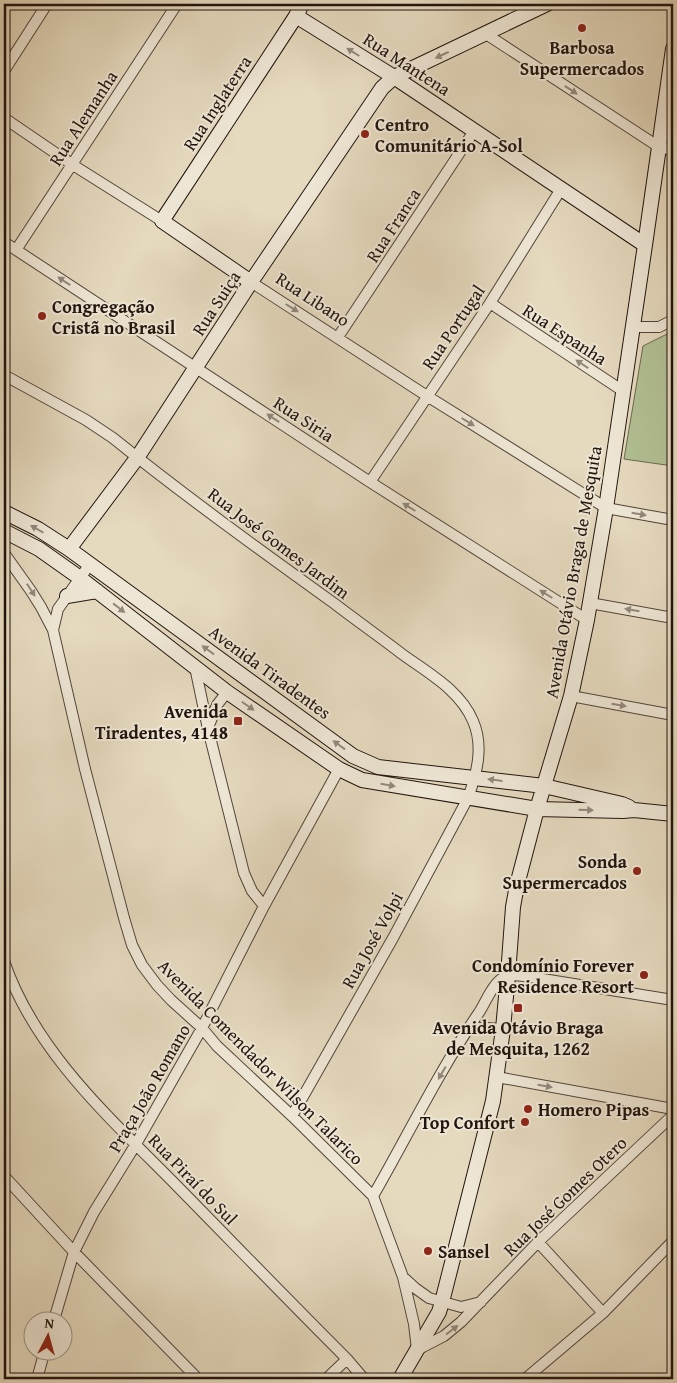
<svg xmlns="http://www.w3.org/2000/svg" width="677" height="1383" font-family="'Gentium Book Plus',serif">
	<style>
		.green { fill: #b1c094; stroke: #696a51 }
		.lines { fill: none; stroke-linecap: round; stroke-linejoin: round }
		.street-casing { stroke: #52453a; stroke-width: 12 }
		.secondary-casing { stroke: #21140e; stroke-width: 16 }
		.street { stroke: #eee6d5; stroke-width: 10 }
		.secondary { stroke: #eee6d5; stroke-width: 14 }
		.oneway { fill: #92887b }
		.poi-dot { fill: #8f2418; stroke: #eee6d5; stroke-width: 2 }
		.labels { text-anchor: middle; dominant-baseline: central; stroke-width: 4; stroke-linejoin: round; paint-order: stroke }
		.poi-label { font-size: 18px; font-weight: bold; fill: #21140e; stroke: #eee6d5; text-anchor: start }
		.street-label { font-size: 18px; fill: #21140e; stroke: #eee6d5 }
	</style>
	<rect width="100%" height="100%" fill="#e5d9be"/>
	<filter id="stains"><feTurbulence type="fractalNoise" baseFrequency=".004" numOctaves="4"/><feColorMatrix values="0 0 0 0 .2 0 0 0 0 .09 0 0 0 0 .02 0 0 0 .5 -.17"/></filter>
	<radialGradient id="worn" r=".72"><stop offset=".6" stop-color="#630" stop-opacity="0"/><stop offset="1" stop-color="#630" stop-opacity=".3"/></radialGradient>
	<path class="green" d="M 673,331 L 673,466 L 624,459 L 643,346 Z"/>
	<g class="lines">
		<defs>
			<path id="street" d="M 486,34 L 659,147 L 673,150
				M 4,71 L 47,4
				M 4,118 L 73,165 L 162,221
				M 4,242 L 370,482 L 587,620
				M 16,250 L 177,4
				M 251,282 L 427,396 L 606,508 L 673,520
				M 490,303 L 623,391
				M 633,327 L 659,327 L 673,320
				M 338,337 L 474,131
				M 4,375 L 86,420 L 113,438 C 185,496 260,550 335,604 C 357,621 380,637 402,654 C 428,673 460,690 473,721 C 484,746 477,773 468,798 L 393,938 L 292,1116
				M 370,482 L 490,303 L 561,189
				M 4,553 L 31,591 L 41,607 L 53,630 L 85,769 L 124,918 L 132,945 L 142,965 L 157,985 L 171,1000 L 202,1028 L 217,1046 L 292,1116 L 373,1196 L 403,1277 L 414,1324 L 417,1350 L 444,1336 L 461,1322 L 538,1242 L 673,1115
				M 590,603 L 673,618
				M 53,630 L 58,609 L 90,564
				M 195,667 L 208,729 L 244,873 L 252,891 L 264,906
				M 571,696 L 673,715
				M 208,728 L 217,705 L 227,692
				M 4,961 C 35,1052 111,1119 177,1186 C 234,1244 290,1302 347,1359 L 364,1379
				M 469,1027 L 503,1029
				M 497,1077 L 673,1109
				M 4,1176 L 74,1252 L 198,1379
				M 373,1196 C 408,1135 439,1071 478,1014 C 485,1004 490,989 499,981 C 506,974 515,975 524,976 L 673,1000
				M 538,1242 L 603,1313
				M 403,1277 L 415,1288 L 429,1298 L 461,1307 L 481,1302
				M 54,1320 L 74,1252 L 94,1212 L 136,1144 L 202,1028 L 264,906 L 339,769
				M 37,1379 L 45,1350
				M 326,1379 L 347,1359
				M 525,1379 L 603,1313 L 673,1241"/>
			<path id="secondary" d="M 296,16 L 394,77 L 645,245
				M 251,282 L 162,221 L 296,16 L 302,4
				M 4,512 L 38,529 L 69,549 L 353,756 L 378,767 L 544,786 L 622,804 L 629,807
				M 4,531 L 39,549 L 80,578 L 227,692 L 339,769 L 362,780 L 537,809 L 623,811 L 634,810 L 673,814
				M 69,549 L 137,458 L 251,282 L 382,88 L 394,77 L 547,4
				M 67,596 L 97,591
				M 400,1379 L 439,1312 L 442,1302 L 493,1101 L 503,1029 L 508,975 L 513,907 L 517,885 L 537,809 L 571,696 L 587,620 L 606,508 L 645,245 L 673,49"/>
		</defs>
		<use href="#street" class="street-casing"/>
		<use href="#secondary" class="secondary-casing"/>
		<use href="#street" class="street"/>
		<use href="#secondary" class="secondary"/>
	</g>
	<defs><path id="oneway-solid" d="M-6-.8H1V-3.2L6.5 0L1 3.2V.8H-6Z" transform="scale(1.25)"/></defs>
	<g class="oneway">
		<use href="#oneway-solid" transform="translate(353 52) rotate(-148)"/>
		<use href="#oneway-solid" transform="translate(442 55) rotate(155)"/>
		<use href="#oneway-solid" transform="translate(571 90) rotate(33)"/>
		<use href="#oneway-solid" transform="translate(64 281) rotate(-147)"/>
		<use href="#oneway-solid" transform="translate(292 308) rotate(32)"/>
		<use href="#oneway-solid" transform="translate(582 364) rotate(-147)"/>
		<use href="#oneway-solid" transform="translate(273 418) rotate(-147)"/>
		<use href="#oneway-solid" transform="translate(468 422) rotate(32)"/>
		<use href="#oneway-solid" transform="translate(409 507) rotate(-148)"/>
		<use href="#oneway-solid" transform="translate(639 514) rotate(10)"/>
		<use href="#oneway-solid" transform="translate(37 529) rotate(-150)"/>
		<use href="#oneway-solid" transform="translate(31 590) rotate(57)"/>
		<use href="#oneway-solid" transform="translate(546 594) rotate(-148)"/>
		<use href="#oneway-solid" transform="translate(119 608) rotate(38)"/>
		<use href="#oneway-solid" transform="translate(632 610) rotate(-170)"/>
		<use href="#oneway-solid" transform="translate(208 650) rotate(-144)"/>
		<use href="#oneway-solid" transform="translate(619 705) rotate(10)"/>
		<use href="#oneway-solid" transform="translate(248 706) rotate(35)"/>
		<use href="#oneway-solid" transform="translate(339 745) rotate(-144)"/>
		<use href="#oneway-solid" transform="translate(495 780) rotate(-173)"/>
		<use href="#oneway-solid" transform="translate(388 785) rotate(10)"/>
		<use href="#oneway-solid" transform="translate(586 810) rotate(2)"/>
		<use href="#oneway-solid" transform="translate(442 1073) rotate(120)"/>
		<use href="#oneway-solid" transform="translate(545 1086) rotate(10)"/>
		<use href="#oneway-solid" transform="translate(452 1330) rotate(-37)"/>
	</g>
	<g class="poi-dot">
		<circle cx="582" cy="28" r="5"/>
		<circle cx="365" cy="134" r="5"/>
		<circle cx="42" cy="316" r="5"/>
		<rect x="233" y="716" width="10" height="10" rx="2.5"/>
		<circle cx="637" cy="871" r="5"/>
		<circle cx="644" cy="975" r="5"/>
		<rect x="513" y="1003" width="10" height="10" rx="2.5"/>
		<circle cx="528" cy="1109" r="5"/>
		<circle cx="525" cy="1122" r="5"/>
		<circle cx="428" cy="1251" r="5"/>
	</g>
	<g class="labels">
		<g class="poi-label">
			<text x="582" y="47" text-anchor="middle">Barbosa<tspan x="582" dy="21">Supermercados</tspan></text>
			<text x="375" y="124">Centro<tspan x="375" dy="21">Comunitário A-Sol</tspan></text>
			<text x="52" y="306">Congregação<tspan x="52" dy="21">Cristã no Brasil</tspan></text>
			<text x="228" y="711" text-anchor="end">Avenida<tspan x="228" dy="21">Tiradentes, 4148</tspan></text>
			<text x="627" y="861" text-anchor="end">Sonda<tspan x="627" dy="21">Supermercados</tspan></text>
			<text x="634" y="965" text-anchor="end">Condomínio Forever<tspan x="634" dy="21">Residence Resort</tspan></text>
			<text x="518" y="1027" text-anchor="middle">Avenida Otávio Braga<tspan x="518" dy="21">de Mesquita, 1262</tspan></text>
			<text x="538" y="1109">Homero Pipas</text>
			<text x="515" y="1122" text-anchor="end">Top Confort</text>
			<text x="438" y="1251">Sansel</text>
		</g>
		<g class="street-label">
			<text transform="translate(407 64) rotate(33)">Rua Mantena</text>
			<text transform="translate(217 103) rotate(-57)">Rua Inglaterra</text>
			<text transform="translate(83 118) rotate(-57)">Rua Alemanha</text>
			<text transform="translate(393 225) rotate(-57)">Rua Franca</text>
			<text transform="translate(313 299) rotate(33)">Rua Libano</text>
			<text transform="translate(216 303) rotate(-57)">Rua Suiça</text>
			<text transform="translate(453 327) rotate(-56)">Rua Portugal</text>
			<text transform="translate(565 334) rotate(33)">Rua Espanha</text>
			<text transform="translate(304 419) rotate(33)">Rua Siria</text>
			<text transform="translate(279 543) rotate(37)">Rua José Gomes Jardim</text>
			<text transform="translate(573 572) rotate(-80)">Avenida Otávio Braga de Mesquita</text>
			<text transform="translate(270 672) rotate(36)">Avenida Tiradentes</text>
			<text transform="translate(372 940) rotate(-61)">Rua José Volpi</text>
			<text transform="translate(261 1062) rotate(45)">Avenida Comendador Wilson Talarico</text>
			<text transform="translate(149 1088) rotate(-60)">Praça João Romano</text>
			<text transform="translate(193 1179) rotate(46)">Rua Piraí do Sul</text>
			<text transform="translate(565 1196) rotate(-44)">Rua José Gomes Otero</text>
		</g>
	</g>
	<rect width="677" height="1383" fill="none" stroke="#e5d9be" stroke-width="20"/>
	<rect x="5" y="5" width="667" height="1373" fill="none" stroke="#21140e" stroke-width="2.5"/>
	<rect x="10" y="10" width="657" height="1363" fill="none" stroke="#21140e"/>
	<g transform="translate(48 1336) rotate(6)"><circle r="24" fill="#eee6d5" stroke="#9c9285"/>
	<path d="M0-4L9 19L0 12L-9 19Z" fill="#8f2418"/>
	<text y="-8" font-size="14" font-weight="bold" text-anchor="middle" fill="#21140e">N</text>
	</g>
	<rect width="100%" height="100%" filter="url(#stains)"/>
	<rect width="100%" height="100%" fill="url(#worn)"/>
</svg>
